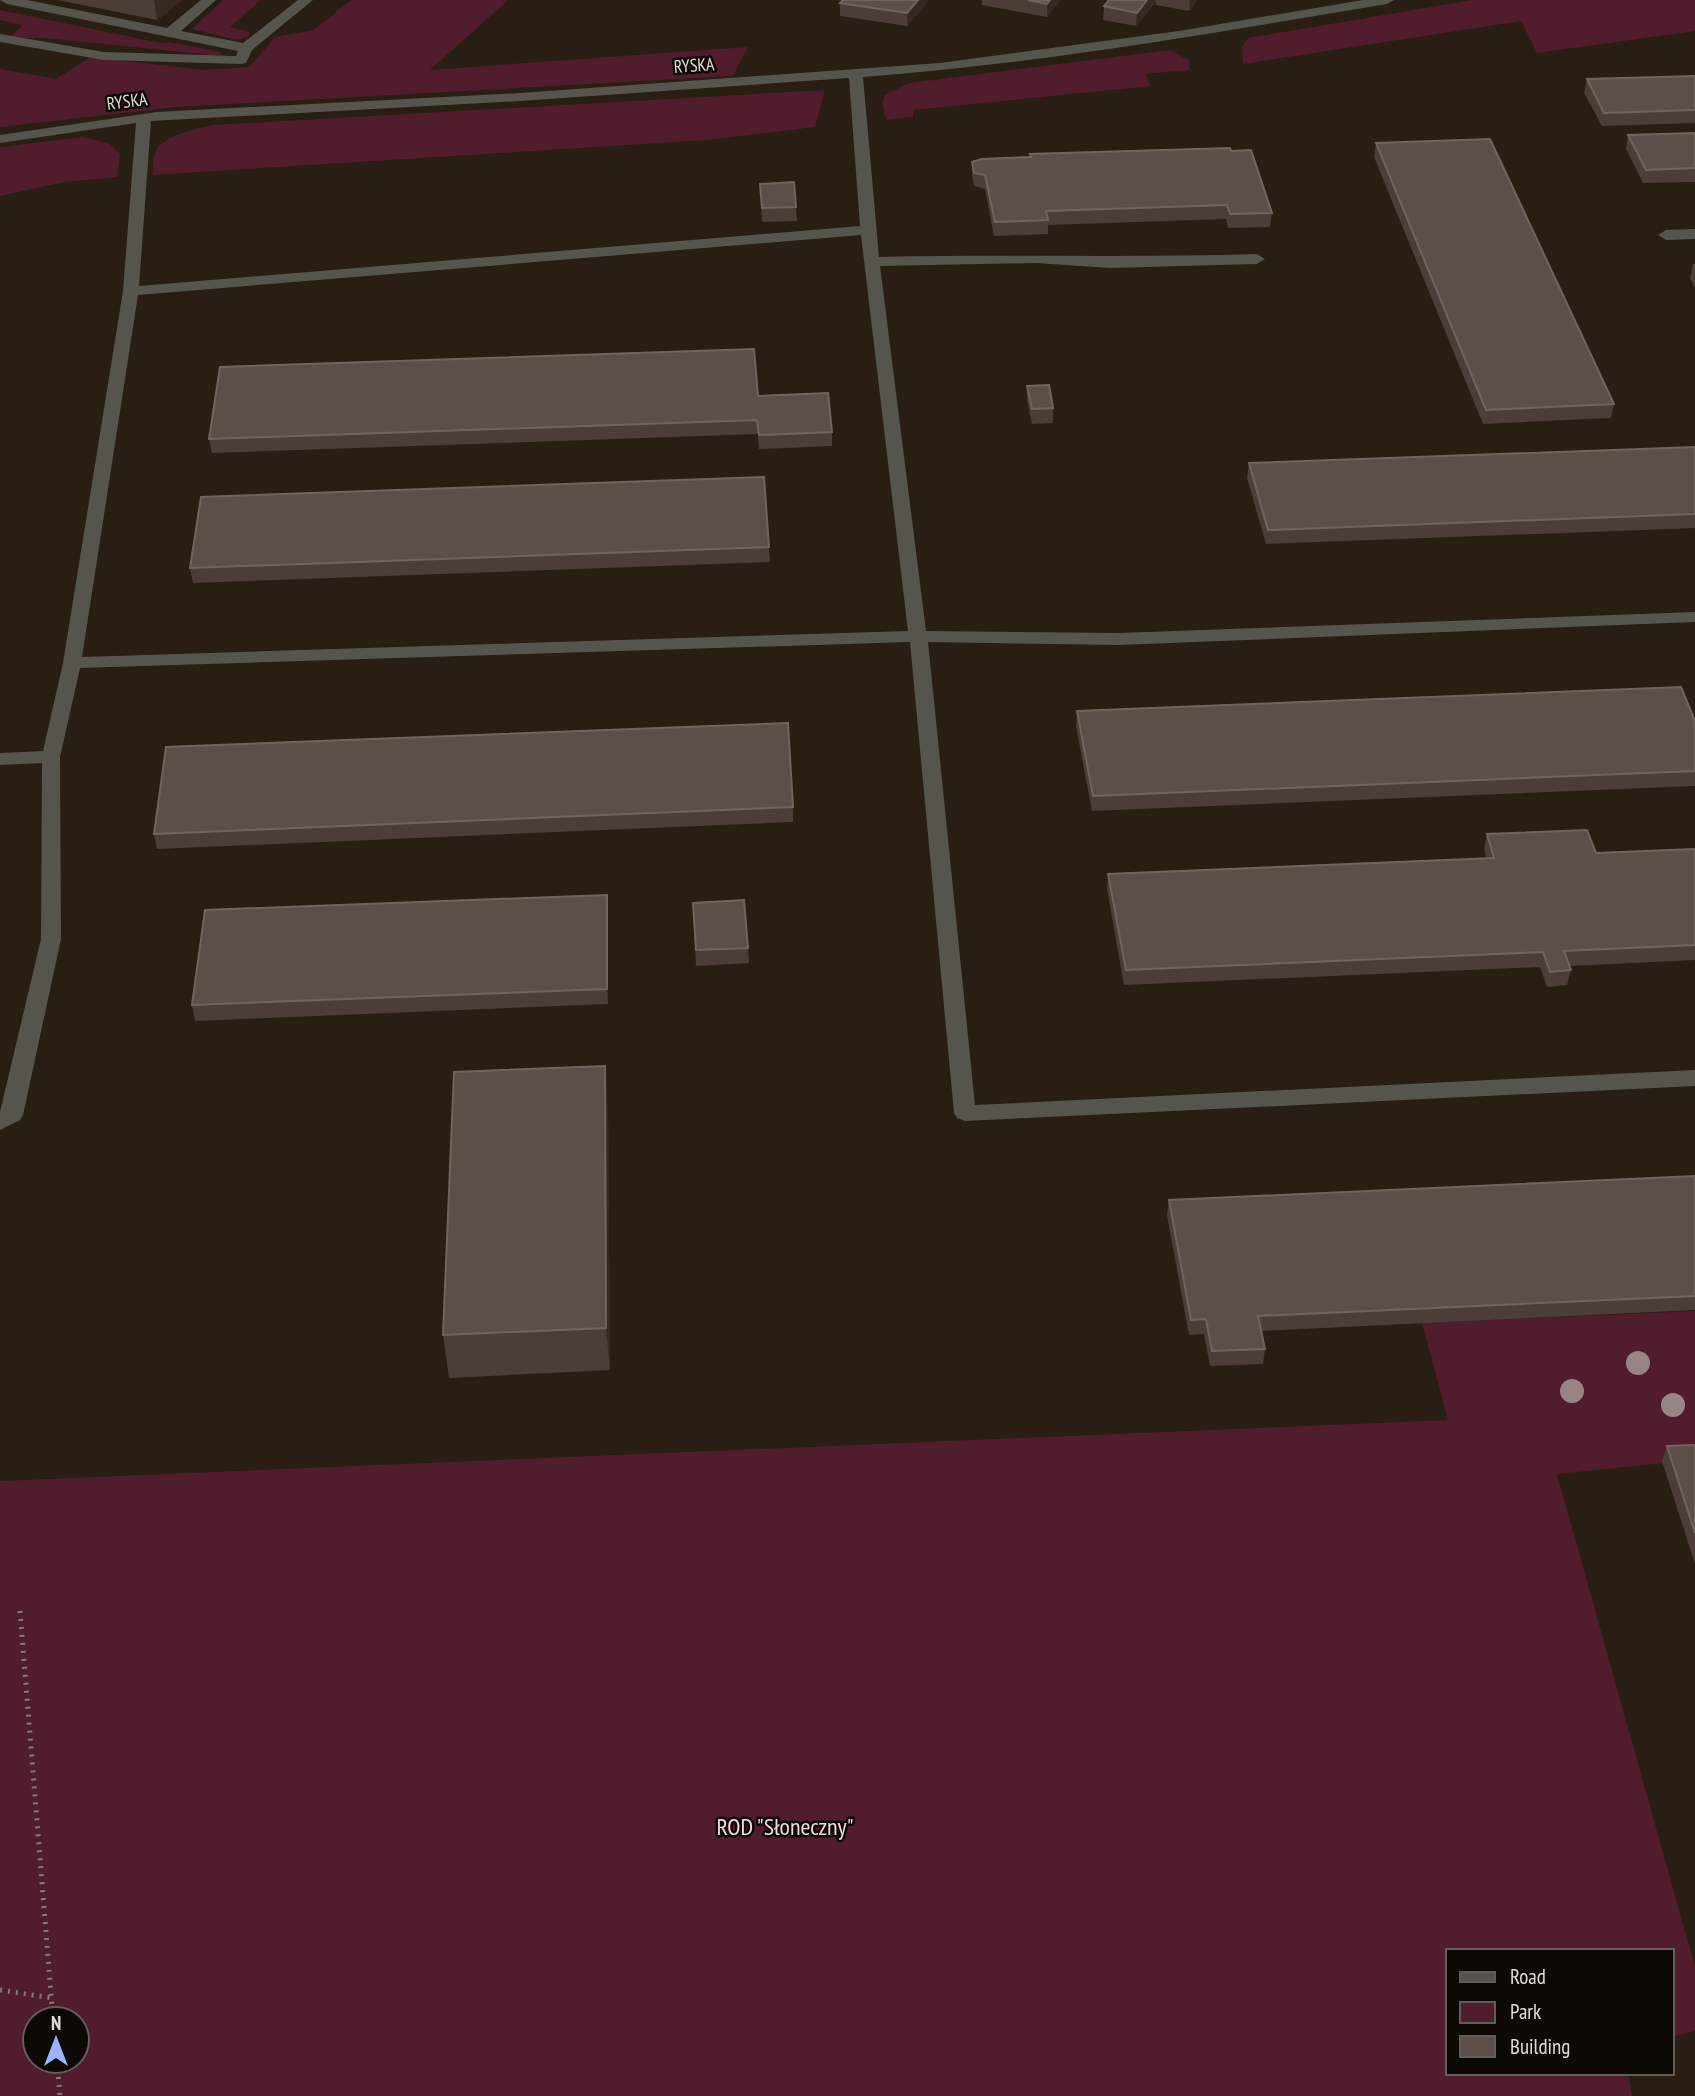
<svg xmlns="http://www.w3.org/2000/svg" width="1695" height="2096" font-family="'PT Sans Narrow',sans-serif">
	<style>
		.green { fill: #511c2c; fill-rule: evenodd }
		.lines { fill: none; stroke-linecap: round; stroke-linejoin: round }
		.path { stroke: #847b73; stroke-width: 5; stroke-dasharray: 2 6; stroke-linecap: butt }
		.minor { fill: #55554e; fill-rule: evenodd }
		.tree { fill: #988584 }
		.wall { fill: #4c3d38 }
		.shaded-wall { fill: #372922 }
		.building { fill: #5c4e49; stroke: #71645e; stroke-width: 2 }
		.labels { text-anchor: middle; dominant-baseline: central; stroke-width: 5; stroke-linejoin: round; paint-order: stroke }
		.far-street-label { font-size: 18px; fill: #e2dbd4; stroke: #0d0905 }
		.near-park-label { font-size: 24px; fill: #f3dadf; stroke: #0d0905 }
	</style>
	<rect width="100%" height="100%" fill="#281e14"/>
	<path class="green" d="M 223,0 L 261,0 L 230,27 L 250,32 L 248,37 L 237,40 L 192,29 Z
		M 351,0 L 508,0 L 430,70 L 748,47 L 733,76 L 176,107 L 0,127 L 0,69 L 56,79 L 90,57 L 204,70 L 250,67 L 275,37 L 314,30 Z
		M 1473,0 L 1695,0 L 1695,31 L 1537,53 L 1521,21 L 1243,64 L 1242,47 L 1248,38 Z
		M 0,10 L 161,43 L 170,42 L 220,52 L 221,56 L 46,38 L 8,38 L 23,25 L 0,20 Z
		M 1169,50 L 1189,60 L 1190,70 L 1145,74 L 1151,86 L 913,110 L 913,117 L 886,120 L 882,103 L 885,95 L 909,83 Z
		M 825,90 L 815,127 L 707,140 L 152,175 C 153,169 153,160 155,153 C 161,136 198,128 213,125 Z
		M 83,137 L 110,144 L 120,154 L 117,177 L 64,182 L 0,196 L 0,147 Z
		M 1695,1311 L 1695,1460 L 1557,1474 L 1695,1967 L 1695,2031 L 1672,2037 L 1672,1951 L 1448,1951 L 1448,2073 L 1628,2073 L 1632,2096 L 0,2096 L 0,1481 L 1448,1420 L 1422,1323 ZM 35,2019 L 77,2019 L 77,2061 L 35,2061 Z"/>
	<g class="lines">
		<path class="path" d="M 20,1611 L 53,2019
			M 0,1990 L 52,1998
			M 57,2061 L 60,2096"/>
		<path class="minor" d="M 0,0 L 27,0 L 167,28 L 201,0 L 216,0 L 181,31 L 243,43 L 298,0 L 313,0 L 252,50 L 246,63 L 241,64 L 104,60 L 0,42 L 0,34 L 104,52 L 236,56 L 238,51 L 7,4 Z
			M 1363,0 L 1394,0 L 1387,4 C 1213,33 1039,64 863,77 L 879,257 C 1005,254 1131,258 1257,254 L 1265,259 L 1257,264 L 1110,268 L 1036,263 L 880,266 L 926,631 L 1119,633 L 1695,612 L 1695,622 L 1119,645 L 928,642 L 975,1105 L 1695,1070 L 1695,1086 L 965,1121 L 957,1118 L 954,1113 L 910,642 L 80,668 L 60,757 L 61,939 L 23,1115 L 20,1120 L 0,1130 L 0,1112 L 41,939 L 42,763 L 0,765 L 0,753 L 43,751 L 63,663 L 123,291 L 136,123 L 0,143 L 0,135 L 157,112 L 520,93 L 940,63 L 1179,31 ZM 849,78 L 860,226 L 139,286 L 151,121 L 520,101 ZM 861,235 L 908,631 L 82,657 L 138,295 Z
			M 1695,229 L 1695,239 L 1666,240 L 1658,235 L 1666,230 Z"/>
	</g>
	<g class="tree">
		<circle cx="1638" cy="1363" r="12"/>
		<circle cx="1572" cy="1391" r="12"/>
		<circle cx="1673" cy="1405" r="12"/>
	</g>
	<path class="wall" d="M 58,0 L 182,0 L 157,20 Z
		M 929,0 L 907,26 L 840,16 L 840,3 Z
		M 982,0 L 1060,0 L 1047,17 L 982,5 Z
		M 1109,0 L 1197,0 L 1189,11 L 1156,5 L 1156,1 L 1136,26 L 1103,20 L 1104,6 Z
		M 1695,76 L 1695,123 L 1602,126 L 1584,93 L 1587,79 Z
		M 1695,133 L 1695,182 L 1643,183 L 1626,149 L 1628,135 Z
		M 1376,143 L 1614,404 L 1611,418 L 1483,424 L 1374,157 Z
		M 1231,151 L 1272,213 L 1270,227 L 1228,228 L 1226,219 L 1048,225 L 1048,234 L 994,236 L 985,189 L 974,186 L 972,176 L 972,162 L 1030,157 L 1030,154 Z
		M 760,184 L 796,207 L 797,221 L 762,222 Z
		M 1693,264 L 1695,264 L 1695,288 L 1690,278 Z
		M 1027,386 L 1053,408 L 1053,423 L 1032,424 L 1027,400 Z
		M 758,396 L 832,432 L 832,446 L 759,449 L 758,434 L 212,453 L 209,439 Z
		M 1695,447 L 1695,528 L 1266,544 L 1247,478 L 1249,463 Z
		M 769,547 L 770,562 L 193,583 L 190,568 Z
		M 1077,711 L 1695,721 L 1695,786 L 1092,811 L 1076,726 Z
		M 793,807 L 793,822 L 157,849 L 154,834 Z
		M 1487,834 L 1596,853 L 1695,849 L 1695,960 L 1569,966 L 1571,970 L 1567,985 L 1547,987 L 1540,967 L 1124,985 L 1107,889 L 1108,874 L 1486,858 L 1484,849 Z
		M 693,903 L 748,948 L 749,963 L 696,966 Z
		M 608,910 L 608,1004 L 195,1021 L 192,1005 Z
		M 608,1109 L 610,1370 L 449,1378 L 443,1335 Z
		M 1695,1176 L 1695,1310 L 1261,1331 L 1265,1349 L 1263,1364 L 1210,1366 L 1204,1334 L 1189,1335 L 1167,1215 L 1169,1200 Z
		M 1695,1445 L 1695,1564 L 1662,1461 L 1667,1446 Z"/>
	<path class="shaded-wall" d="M 154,0 L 182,0 L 157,20 Z
		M 918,0 L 929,0 L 907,26 L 907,13 Z
		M 1050,0 L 1060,0 L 1047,17 L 1047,4 Z
		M 1147,0 L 1156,0 L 1136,26 L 1137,13 Z
		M 1190,0 L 1197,0 L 1189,11 Z
		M 607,895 L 608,910 L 608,1004 L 607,989 Z
		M 605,1066 L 608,1109 L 610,1370 L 606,1328 Z"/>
	<path class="building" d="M 843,0 L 918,0 L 907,13 L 840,3 Z
		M 1028,0 L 1050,0 L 1047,4 Z
		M 1109,0 L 1147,0 L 1137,13 L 1104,6 Z
		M 1695,76 L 1695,110 L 1604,113 L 1587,79 Z
		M 1695,133 L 1695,168 L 1646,170 L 1628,135 Z
		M 1490,139 L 1614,404 L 1486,410 L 1376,143 Z
		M 1230,148 L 1231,151 L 1251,150 L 1272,213 L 1230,214 L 1227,205 L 1046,211 L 1048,220 L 995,222 L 985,175 L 974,173 L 972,162 L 982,159 L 1031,157 L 1030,154 Z
		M 794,182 L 796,207 L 762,208 L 760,184 Z
		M 754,349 L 758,396 L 828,393 L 832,432 L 759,435 L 757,420 L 209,439 L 220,367 Z
		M 1049,385 L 1053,408 L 1032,409 L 1027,386 Z
		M 1695,447 L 1695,514 L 1268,530 L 1249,463 Z
		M 764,477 L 769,547 L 190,568 L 201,497 Z
		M 1681,687 L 1695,721 L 1695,771 L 1093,796 L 1077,711 Z
		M 788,723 L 793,807 L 154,834 L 166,747 Z
		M 1587,830 L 1596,853 L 1695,849 L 1695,945 L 1564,951 L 1571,970 L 1550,972 L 1543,952 L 1126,970 L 1108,874 L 1494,858 L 1487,834 Z
		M 607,895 L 607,989 L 192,1005 L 205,910 Z
		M 744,900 L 748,948 L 696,950 L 693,903 Z
		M 605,1066 L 606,1328 L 443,1335 L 454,1072 Z
		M 1695,1176 L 1695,1296 L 1258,1316 L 1265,1349 L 1212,1351 L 1206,1319 L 1191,1320 L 1169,1200 Z
		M 1695,1445 L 1695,1533 L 1667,1446 Z"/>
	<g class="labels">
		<g class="far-street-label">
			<text transform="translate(694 65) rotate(-4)">RYSKA</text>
			<text transform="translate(127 101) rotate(-7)">RYSKA</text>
		</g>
		<g class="near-park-label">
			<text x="785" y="1826">ROD "Słoneczny"</text>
		</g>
	</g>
	<rect x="1446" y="1949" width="228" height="126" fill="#0d0905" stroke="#625d58" stroke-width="2"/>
	<rect x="1460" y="1972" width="35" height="10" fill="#55554e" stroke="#625d58" stroke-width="2"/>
	<text x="1510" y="1984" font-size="21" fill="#e2dbd4">Road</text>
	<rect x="1460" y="2002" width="35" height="21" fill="#511c2c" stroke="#625d58" stroke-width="2"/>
	<text x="1510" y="2019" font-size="21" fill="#e2dbd4">Park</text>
	<rect x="1460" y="2036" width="35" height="21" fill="#5c4e49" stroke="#625d58" stroke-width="2"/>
	<text x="1510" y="2054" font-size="21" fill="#e2dbd4">Building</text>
	<g transform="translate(56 2040)"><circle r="33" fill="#0d0905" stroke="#625d58" stroke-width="2"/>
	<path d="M0-5L12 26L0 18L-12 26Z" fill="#99b5fd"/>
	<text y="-10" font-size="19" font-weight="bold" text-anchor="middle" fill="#e2dbd4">N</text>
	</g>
</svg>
